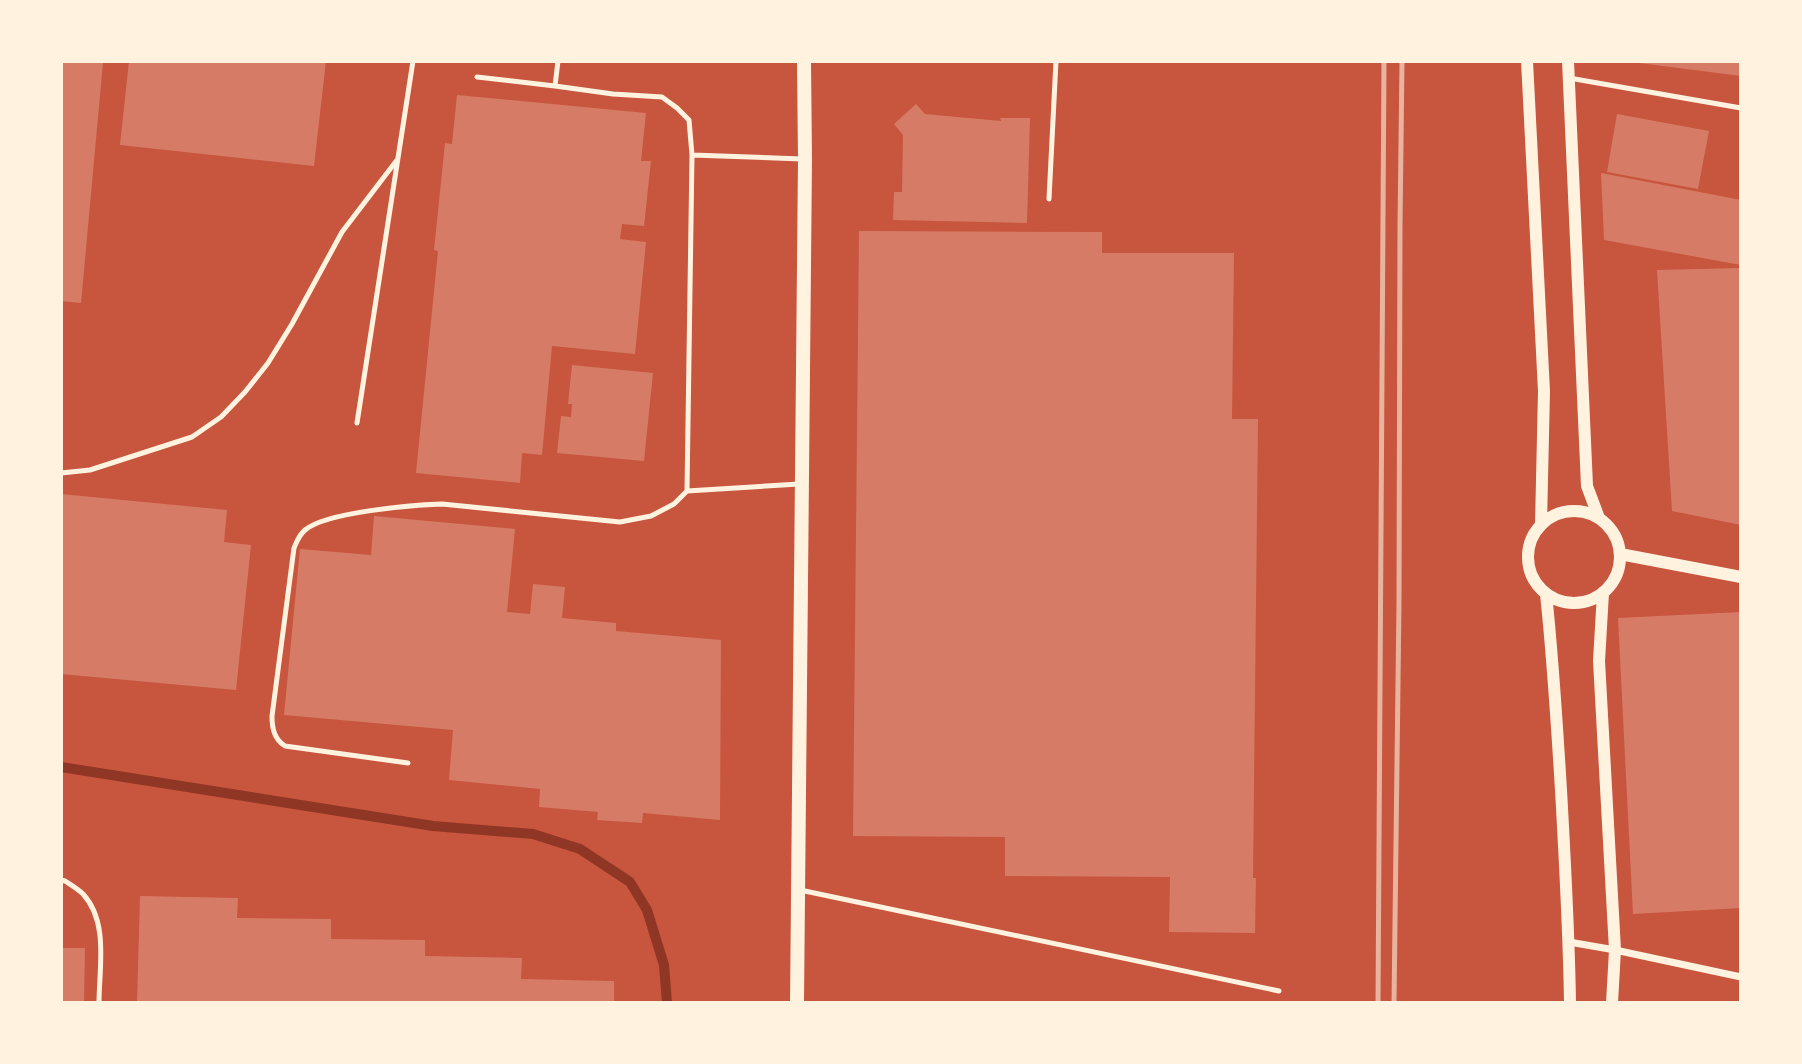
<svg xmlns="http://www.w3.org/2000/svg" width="1802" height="1064" font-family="'Source Sans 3',sans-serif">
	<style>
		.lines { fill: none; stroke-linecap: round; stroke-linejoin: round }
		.stream { stroke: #8f3625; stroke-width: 10 }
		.building { fill: #d67c66 }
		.service { stroke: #fff3e0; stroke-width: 5 }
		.minor { stroke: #fff3e0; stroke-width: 7 }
		.tertiary { stroke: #fff3e0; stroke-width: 12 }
		.secondary { stroke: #fff3e0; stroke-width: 14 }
		.rail { stroke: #e9b49f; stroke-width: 5 }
	</style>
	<rect width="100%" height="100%" fill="#c8553d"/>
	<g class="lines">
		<path class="stream" d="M 61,767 L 433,826 L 533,834 L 580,849 L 630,882 L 647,910 L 664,965 L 667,1003"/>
	</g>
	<path class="building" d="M 61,61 L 100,61 L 100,63 L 103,63 L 81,303 L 61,301 Z
		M 129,61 L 326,61 L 314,166 L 120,145 Z
		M 1639,61 L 1741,61 L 1741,76 L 1639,63 Z
		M 457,95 L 646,113 L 641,161 L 651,161 L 644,226 L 622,224 L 620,239 L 646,242 L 635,354 L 552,346 L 542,455 L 522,453 L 520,483 L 416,473 L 438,251 L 434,250 L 445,143 L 452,144 Z
		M 916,104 L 925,114 L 1001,121 L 1000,118 L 1030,118 L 1027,223 L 893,220 L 894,192 L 902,192 L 903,135 L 894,124 Z
		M 1617,114 L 1709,131 L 1698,189 L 1607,172 Z
		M 1601,173 L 1741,200 L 1741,265 L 1604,240 Z
		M 859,231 L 1102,232 L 1102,253 L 1234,253 L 1232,419 L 1258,419 L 1253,878 L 1256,878 L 1255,933 L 1169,932 L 1170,877 L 1005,876 L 1005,837 L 853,836 Z
		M 1741,268 L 1741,525 L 1672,511 L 1657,270 Z
		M 572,365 L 653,373 L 644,461 L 557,453 L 561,416 L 571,417 L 572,404 L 568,404 Z
		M 61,494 L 227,510 L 224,542 L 251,545 L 236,690 L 61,674 Z
		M 374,516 L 515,529 L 507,612 L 530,614 L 533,584 L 565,587 L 562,618 L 616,623 L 616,631 L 721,640 L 720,820 L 643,813 L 642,823 L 597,820 L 598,812 L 539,807 L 540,789 L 449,780 L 453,730 L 284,715 L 300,549 L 371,555 Z
		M 1741,612 L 1741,908 L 1633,914 L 1618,618 Z
		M 140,896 L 238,898 L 237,918 L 331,919 L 331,939 L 425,940 L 425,956 L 522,958 L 521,979 L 614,981 L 614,1003 L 137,1003 Z
		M 61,948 L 85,948 L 84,1003 L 61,1003 Z"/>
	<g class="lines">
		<path class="service" d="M 558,61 L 555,86 L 613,94 L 662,97 L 677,108 L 689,120 L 692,155
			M 477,77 L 555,86
			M 1569,78 L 1741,108
			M 1049,199 L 1056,61
			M 357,423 L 413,61
			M 61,473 L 90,470 L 192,437 L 221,417 L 245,392 L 268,363 L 292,324 L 342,232 L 397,160
			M 687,491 L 799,484
			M 408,763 L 285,746 C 274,739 272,728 272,716 L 294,548 C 297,541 299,535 305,530 C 326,512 413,505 442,504 L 620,522 L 651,516 L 674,504 L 687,491 L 692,155 L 802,159
			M 61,880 L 65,881 C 71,885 78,889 83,894 C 109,922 99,968 99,1003
			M 800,890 L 1279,991"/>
		<path class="minor" d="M 1569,942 L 1615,950 L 1741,977"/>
		<path class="tertiary" d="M 1527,61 L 1544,391 L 1541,524
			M 1568,61 L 1587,486 L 1599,518
			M1528 557a46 46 0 1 1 92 0a46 46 0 1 1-92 0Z
			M 1620,554 L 1741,577
			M 1603,593 L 1599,661 L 1615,950 L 1612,1003
			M 1546,594 C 1553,659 1557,725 1561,790 C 1565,861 1569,932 1570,1003"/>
		<path class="secondary" d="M 797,1003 L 805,159 L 804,61"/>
		<path class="rail" d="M 1378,1003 L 1384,61
			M 1394,1003 L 1399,603 L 1400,226 L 1402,61"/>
	</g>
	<rect width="1802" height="1064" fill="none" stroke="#fff3e0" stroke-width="126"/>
</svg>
